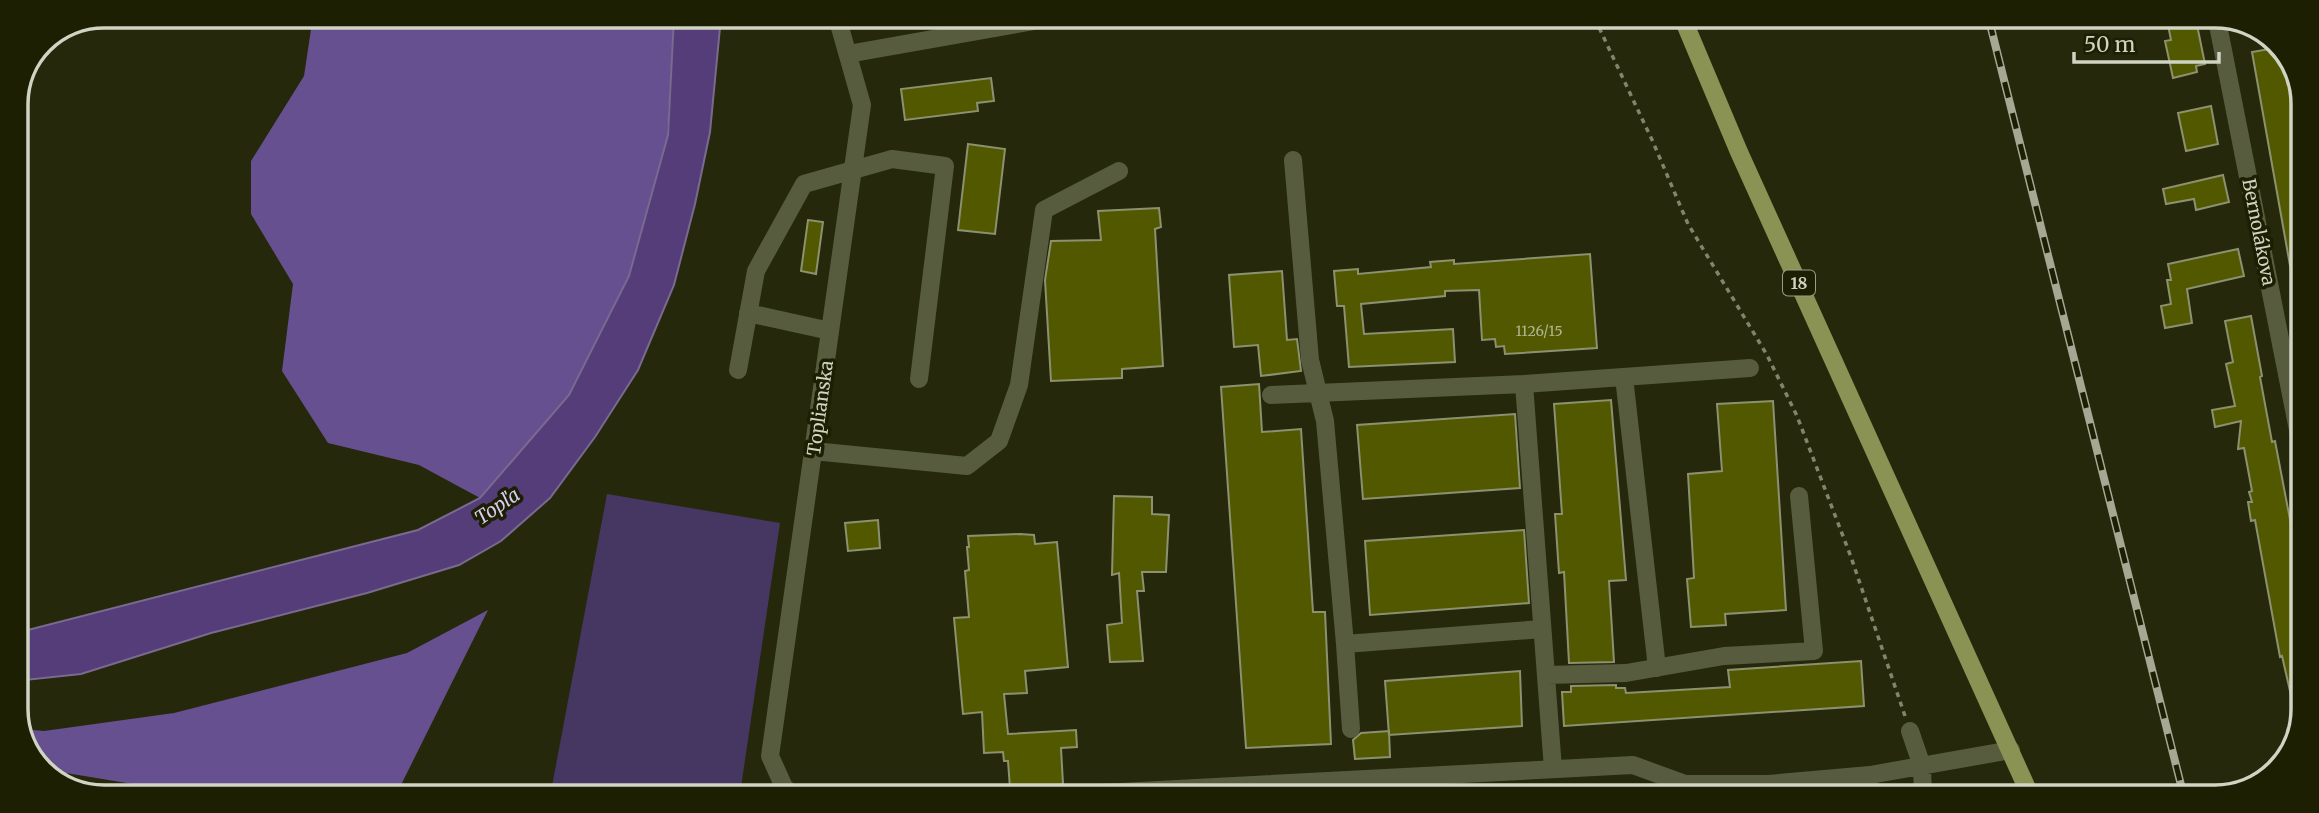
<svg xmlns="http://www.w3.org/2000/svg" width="2319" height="813" font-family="Merriweather,serif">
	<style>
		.green { fill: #463762 }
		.forest { fill: #67508f }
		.water { fill: #543d79; stroke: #796a8f; stroke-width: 2 }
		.building { fill: #525800; stroke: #8c9170; stroke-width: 2 }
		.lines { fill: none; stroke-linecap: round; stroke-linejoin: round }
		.path { stroke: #82856e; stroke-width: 3.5; stroke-dasharray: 5 5; stroke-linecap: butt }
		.minor { stroke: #585c3f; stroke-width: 18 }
		.major { stroke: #8a9254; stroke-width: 18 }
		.rail-casing { stroke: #a5a994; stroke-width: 8 }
		.rail { stroke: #1c1f02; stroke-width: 5; stroke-dasharray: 16; stroke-linecap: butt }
		.labels { text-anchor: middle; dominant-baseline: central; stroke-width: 7; stroke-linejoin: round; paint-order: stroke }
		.number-label { font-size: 14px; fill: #b0b592 }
		.shield { fill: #1c1f02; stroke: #9a9e88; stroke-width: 2 }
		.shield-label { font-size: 16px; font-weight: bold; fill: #d0d4c2 }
		.street-label { font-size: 18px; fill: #d0d4c2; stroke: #1c1f02 }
		.water-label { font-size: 19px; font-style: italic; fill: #d8ccf1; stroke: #1c1f02 }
		.rim { fill: none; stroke: #d0d4c2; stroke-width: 3.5 }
	</style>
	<rect width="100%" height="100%" fill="#25280a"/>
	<path class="green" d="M 607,494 L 780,523 L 740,794 L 591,794 L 552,786 Z"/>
	<path class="forest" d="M 313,16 L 674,17 L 667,139 L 629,276 L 569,395 L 480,498 L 419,465 L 328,443 L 282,371 L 293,284 L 251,214 L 251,161 L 304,76 Z
		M 488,610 L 397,793 L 187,793 L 42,769 L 34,763 L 21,729 L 44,731 L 174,713 L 407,653 Z"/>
	<path class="water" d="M 674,17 L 721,17 L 710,132 L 695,204 L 674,285 L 638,370 L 595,437 L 550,498 L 501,541 L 459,565 L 367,593 L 211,633 L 81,674 L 16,681 L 16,633 L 418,530 L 480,498 L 569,395 L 629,276 L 668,135 Z"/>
	<path class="building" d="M 2167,20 L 2196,20 L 2205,64 L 2196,66 L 2197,72 L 2173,78 L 2165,41 L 2171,40 Z
		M 2281,47 L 2286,52 L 2292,90 L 2293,89 L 2303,134 L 2302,287 L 2294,288 L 2252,52 Z
		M 991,78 L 994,101 L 977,103 L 978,111 L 905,120 L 901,89 Z
		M 2211,106 L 2218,144 L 2186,151 L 2178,113 Z
		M 968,144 L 1005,149 L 995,234 L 958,230 Z
		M 2223,175 L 2229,202 L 2196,210 L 2194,199 L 2166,204 L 2163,189 Z
		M 1159,208 L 1161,227 L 1155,229 L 1163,366 L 1122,369 L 1122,378 L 1051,381 L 1045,280 L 1051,241 L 1101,240 L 1098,211 Z
		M 808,220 L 823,222 L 816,274 L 801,271 Z
		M 2238,249 L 2244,276 L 2187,289 L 2192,323 L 2165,328 L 2161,306 L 2171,304 L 2167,280 L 2171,280 L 2168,264 Z
		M 1590,254 L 1597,348 L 1505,354 L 1504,346 L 1496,347 L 1495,339 L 1482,340 L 1479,290 L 1445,291 L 1445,296 L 1361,304 L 1364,334 L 1453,329 L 1455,362 L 1349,367 L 1344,306 L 1337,306 L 1334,271 L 1358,269 L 1358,274 L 1431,267 L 1430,262 L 1454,260 L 1454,264 Z
		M 1282,271 L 1287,340 L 1297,339 L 1301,371 L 1261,376 L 1258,345 L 1234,347 L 1229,275 Z
		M 2251,316 L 2262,376 L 2260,377 L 2272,442 L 2275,441 L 2297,556 L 2295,557 L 2300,582 L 2299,703 L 2293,704 L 2282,656 L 2280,657 L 2255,520 L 2251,521 L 2248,502 L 2252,502 L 2249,492 L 2252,491 L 2244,448 L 2238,449 L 2241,421 L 2215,427 L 2212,410 L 2235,406 L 2226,364 L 2233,362 L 2225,321 Z
		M 1259,384 L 1262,432 L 1301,429 L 1313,612 L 1325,612 L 1331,744 L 1246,748 L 1221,387 Z
		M 1611,400 L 1626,580 L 1609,581 L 1614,662 L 1569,663 L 1564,572 L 1559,573 L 1555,514 L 1562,514 L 1554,404 Z
		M 1773,401 L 1786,610 L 1725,614 L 1726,625 L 1691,627 L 1687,579 L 1694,578 L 1688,474 L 1722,471 L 1717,404 Z
		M 1515,414 L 1520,488 L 1363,499 L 1357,425 Z
		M 1114,496 L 1152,497 L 1152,514 L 1169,515 L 1166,572 L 1142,572 L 1144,591 L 1137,591 L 1143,661 L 1110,662 L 1107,625 L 1122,623 L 1119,573 L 1112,575 Z
		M 878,520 L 880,548 L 848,551 L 845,523 Z
		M 1524,530 L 1529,603 L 1370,615 L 1365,541 Z
		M 1020,534 L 1034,535 L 1035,544 L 1057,542 L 1068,667 L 1025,671 L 1027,693 L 1004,694 L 1008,734 L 1076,730 L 1077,747 L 1061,748 L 1063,784 L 1058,785 L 1010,788 L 1008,761 L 1004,761 L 1003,752 L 984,753 L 982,712 L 963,714 L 954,618 L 969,617 L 965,571 L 969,570 L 967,547 L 969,547 L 968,536 Z
		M 1861,661 L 1864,706 L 1564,726 L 1562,692 L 1571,692 L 1571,686 L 1616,685 L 1616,688 L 1625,688 L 1626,693 L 1730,687 L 1728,670 Z
		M 1520,671 L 1522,726 L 1389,735 L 1385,681 Z
		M 1389,731 L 1390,757 L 1355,759 L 1353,740 L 1361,733 Z"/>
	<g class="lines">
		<path class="path" d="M 1595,19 L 1653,142 L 1688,224 L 1767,355 L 1797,416 L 1851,557 L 1905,716"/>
		<path class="minor" d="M 2217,20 L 2301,445
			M 848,54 L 1051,18
			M 1293,160 L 1310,360 L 1325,421 L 1345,644 L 1542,629
			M 748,313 L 830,331
			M 738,370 L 756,271 L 804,184 L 892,159 L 945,166 L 919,379
			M 1624,377 L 1657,668
			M 1271,395 L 1524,384
			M 813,451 L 967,466 L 999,441 L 1019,385 L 1044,210 L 1119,171
			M 1345,644 L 1351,729
			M 1546,675 L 1626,673 L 1724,656 L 1814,651 L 1799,496
			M 1910,731 L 1922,766 L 1923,797
			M 1553,769 L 1524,384 L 1750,368
			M 792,794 L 784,787 L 770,756 L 862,105 L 837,17
			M 1063,795 L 1633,765 L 1685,784 L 1768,784 L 1870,775 L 2011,750
			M 1870,797 L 1870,775"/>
		<path class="major" d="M 1683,19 L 1739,152 L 2031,797"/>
		<defs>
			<path id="rail" d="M 1989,20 L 2184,797"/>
		</defs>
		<use href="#rail" class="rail-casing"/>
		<use href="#rail" class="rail"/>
	</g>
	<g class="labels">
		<g class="number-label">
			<text x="1539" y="331">1126/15</text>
		</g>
		<rect class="shield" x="1783" y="270.5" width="32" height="25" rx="5"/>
		<g class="shield-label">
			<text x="1799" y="283">18</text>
		</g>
		<g class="street-label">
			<text transform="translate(2259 232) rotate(79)">Bernolákova</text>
			<text transform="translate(820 408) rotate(-82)">Toplianska</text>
		</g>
		<g class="water-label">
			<text transform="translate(497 506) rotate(-34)">Topľa</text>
		</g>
	</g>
	<path d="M0 0H2319V813H0ZM104 28H2215A76 76 0 0 1 2291 104V709A76 76 0 0 1 2215 785H104A76 76 0 0 1 28 709V104A76 76 0 0 1 104 28Z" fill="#1c1f02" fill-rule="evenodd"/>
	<path class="rim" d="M104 28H2215A76 76 0 0 1 2291 104V709A76 76 0 0 1 2215 785H104A76 76 0 0 1 28 709V104A76 76 0 0 1 104 28Z"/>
	<path d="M2074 52v10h145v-10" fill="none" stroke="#d0d4c2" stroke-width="3.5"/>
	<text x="2084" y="52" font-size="21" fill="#d0d4c2" stroke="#1c1f02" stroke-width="5" paint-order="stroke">50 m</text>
</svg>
